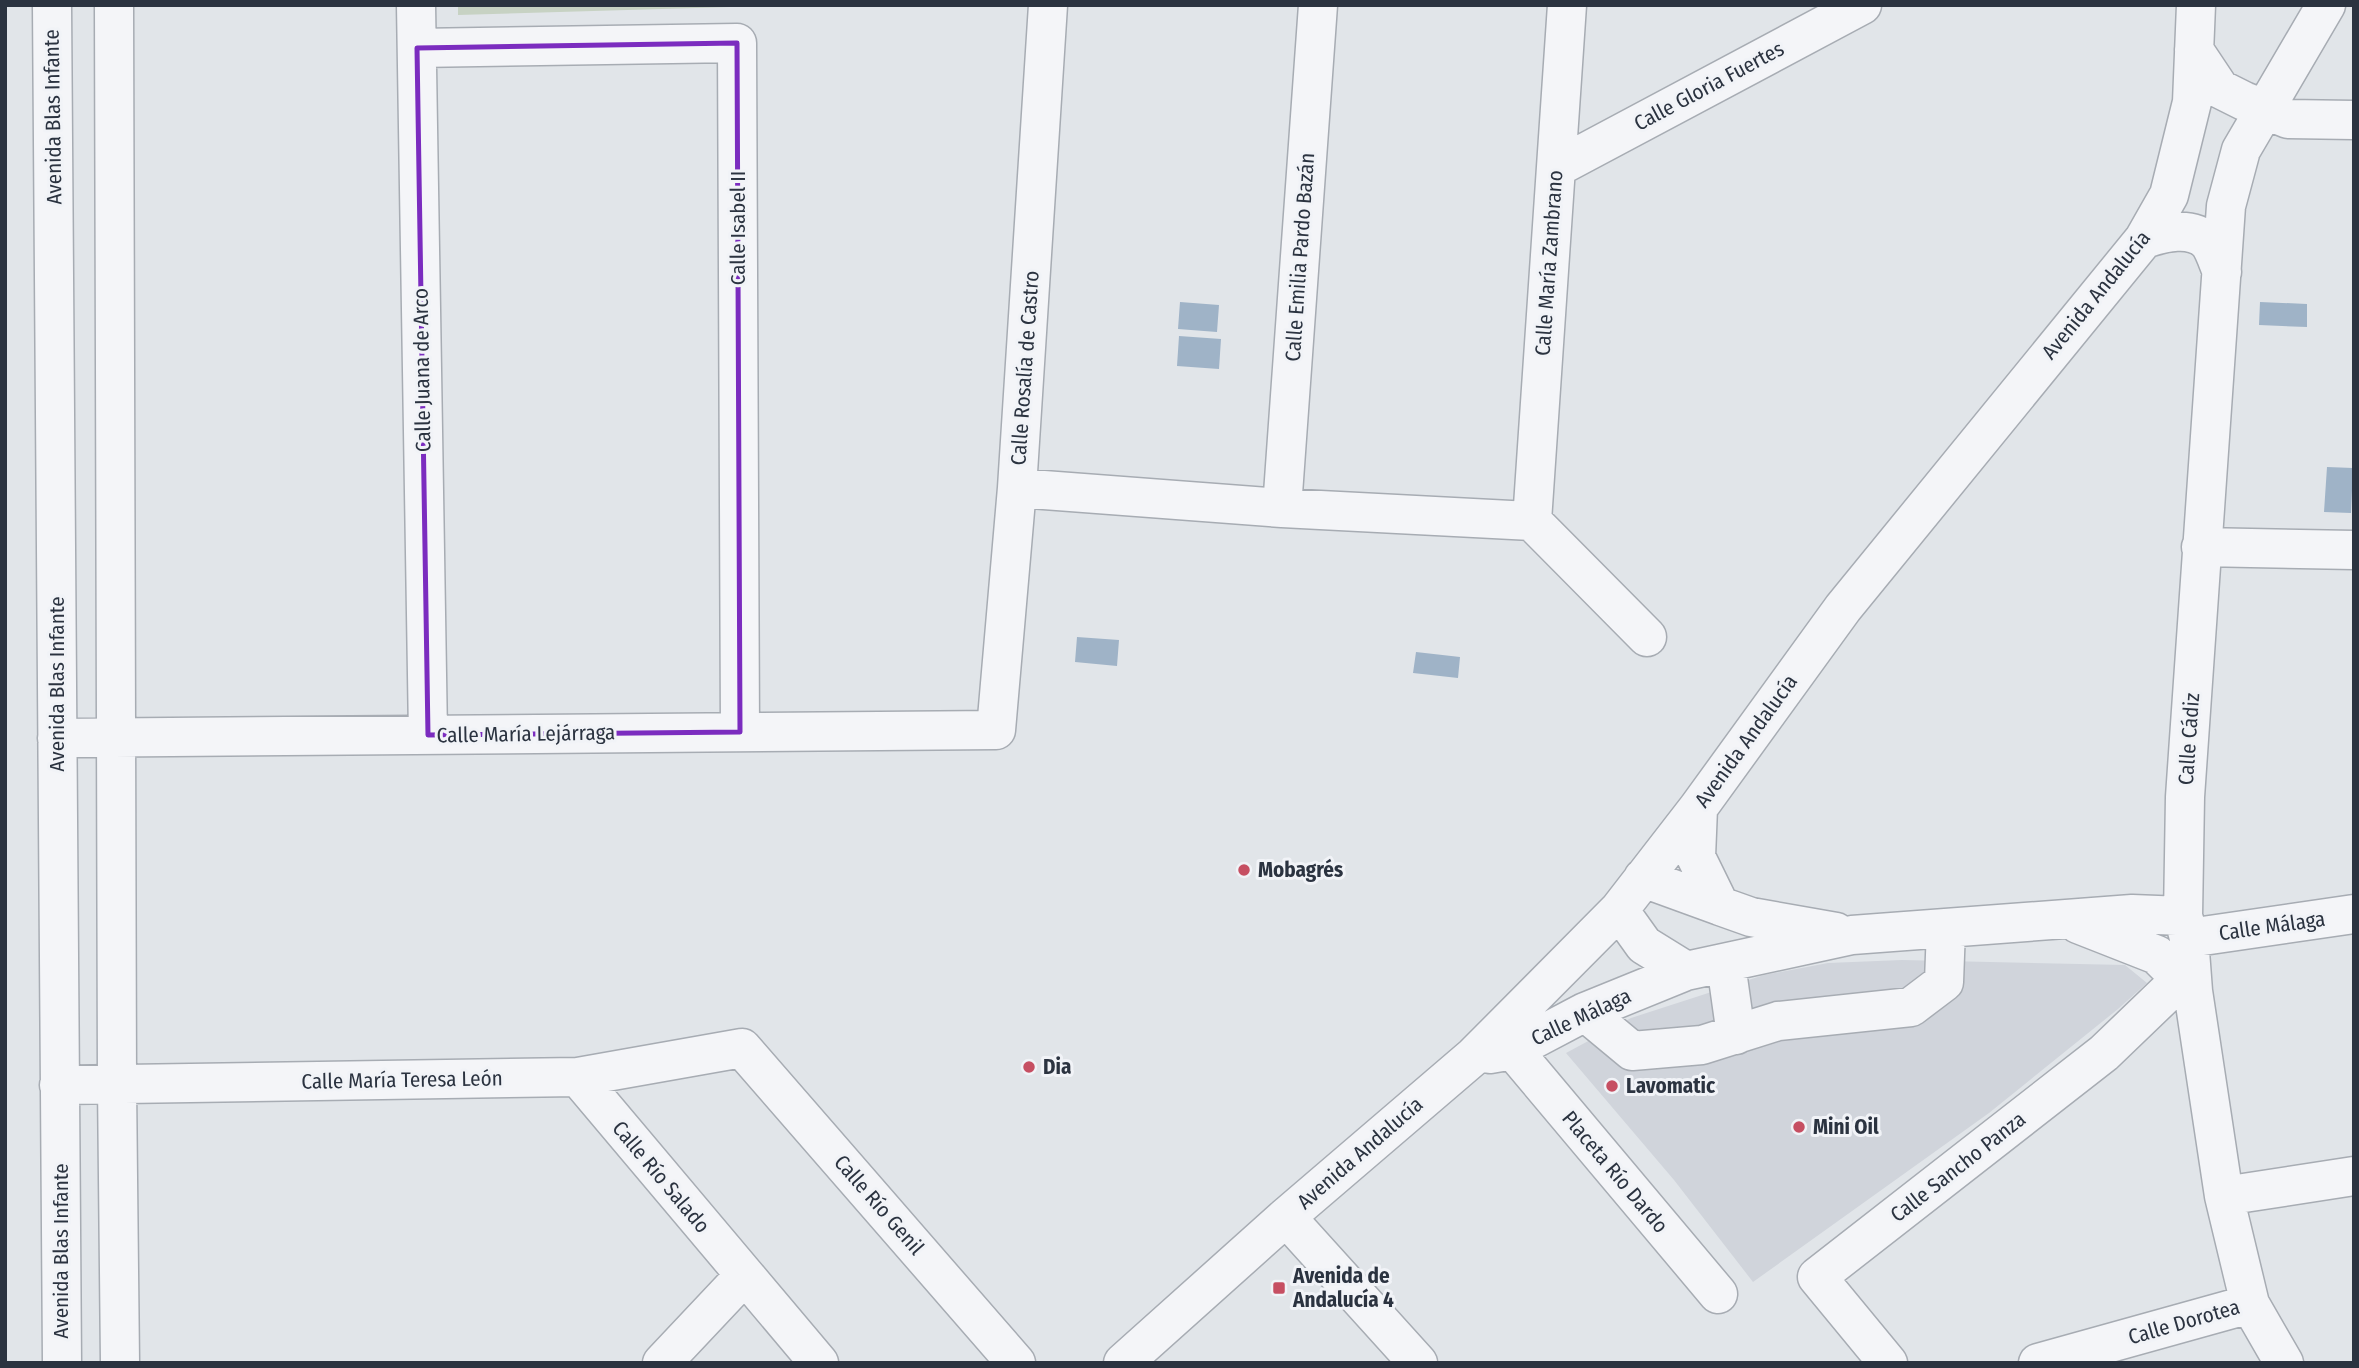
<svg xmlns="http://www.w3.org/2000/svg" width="2359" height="1368" font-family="'Fira Sans Condensed',sans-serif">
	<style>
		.built { fill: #d0d4db }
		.green { fill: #c7d2c3 }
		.water { fill: #9fb3c7 }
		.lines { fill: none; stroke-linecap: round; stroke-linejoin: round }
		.minor-casing { stroke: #a7acb3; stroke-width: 41 }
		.minor { stroke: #f4f5f8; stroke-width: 38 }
		.marked { fill: none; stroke: #7b2cbf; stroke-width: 5; stroke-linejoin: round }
		.poi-dot { fill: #c64f62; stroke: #f1f3f7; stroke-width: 2.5 }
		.labels { text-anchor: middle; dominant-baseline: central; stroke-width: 6; stroke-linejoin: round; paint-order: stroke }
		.street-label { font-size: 21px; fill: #2b3340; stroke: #f1f3f7 }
		.poi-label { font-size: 21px; font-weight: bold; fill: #2b3340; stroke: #f1f3f7; text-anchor: start }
	</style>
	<rect width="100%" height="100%" fill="#e1e5e9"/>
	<path class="built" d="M 1902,960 L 2125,965 L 2147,983 L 2118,1009 L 1989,1113 L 1753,1282 L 1674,1180 L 1566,1053 L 1631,1018 L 1764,975 L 1828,963 Z"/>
	<path class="green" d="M 458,5 L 730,5 L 730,7 L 458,15 Z"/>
	<path class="water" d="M 1180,302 L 1219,305 L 1217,332 L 1178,329 Z
		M 2260,302 L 2307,304 L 2307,327 L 2259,325 Z
		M 1179,336 L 1221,339 L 1219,369 L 1177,366 Z
		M 2327,467 L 2353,468 L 2351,513 L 2324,512 Z
		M 1077,637 L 1119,640 L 1117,666 L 1075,662 Z
		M 1416,652 L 1460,657 L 1458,678 L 1413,673 Z"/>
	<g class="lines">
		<defs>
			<path id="minor" d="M 52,5 L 62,1363
				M 114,5 L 117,1085 L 120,1363
				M 416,5 L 428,735
				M 417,48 L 737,43 L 740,732
				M 2194,50 L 2220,89 L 2244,101 L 2288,119 L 2354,120
				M 1556,168 L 1862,5
				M 2144,239 C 2163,233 2191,225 2208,242 C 2214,249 2218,263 2222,272
				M 1017,488 L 1282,508 L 1532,521 L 1647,637
				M 1282,508 L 1318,5
				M 1532,521 L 1567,5
				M 2201,547 L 2354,550
				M 57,738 L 996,730 L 1017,488 L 1048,5
				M 1698,808 L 1696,857 L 1720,906 L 1751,917 L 1836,932
				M 1643,878 L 1720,906
				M 1619,910 L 1644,945 L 1686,971 L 1852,935 L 2132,914 L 2183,916
				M 2078,924 L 2157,955 L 2193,991
				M 2189,938 L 2354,914
				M 1726,964 L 1736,1035
				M 1585,1012 L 1632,1051 L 1702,1045 L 1778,1021 L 1911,1007 L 1944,982 L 1946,928
				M 1513,1050 L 1718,1294
				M 1490,1054 L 1513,1050 L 1585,1012 L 1686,971
				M 578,1077 L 819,1363
				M 59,1085 L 578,1077 L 742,1048 L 1016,1363
				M 2224,1196 L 2354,1176
				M 1286,1217 L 1418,1363
				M 662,1363 L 744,1276
				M 1123,1363 L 1286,1217 L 1474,1056 L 1619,910 L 1698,808 L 1843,608 L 2144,239 L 2169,195 L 2192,102 L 2196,5
				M 1888,1363 L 1817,1277 L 2104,1053 L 2180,980
				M 2038,1363 L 2250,1304
				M 2284,1363 L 2250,1304 L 2224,1196 L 2193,991 L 2189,938 L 2183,916 L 2185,797 L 2226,206 L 2241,150 L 2326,5"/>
		</defs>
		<use href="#minor" class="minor-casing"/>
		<use href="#minor" class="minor"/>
	</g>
	<path class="marked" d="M 737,43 L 740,732 L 428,735 L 417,48 Z"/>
	<g class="poi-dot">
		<circle cx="1244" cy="870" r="7"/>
		<circle cx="1029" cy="1067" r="7"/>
		<circle cx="1612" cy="1086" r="7"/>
		<circle cx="1799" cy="1127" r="7"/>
		<rect x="1272" y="1281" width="14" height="14" rx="3.5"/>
	</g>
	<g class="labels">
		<g class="street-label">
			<text transform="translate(1709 86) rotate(-28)">Calle Gloria Fuertes</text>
			<text transform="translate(53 117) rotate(-91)">Avenida Blas Infante</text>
			<text transform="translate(738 228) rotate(-90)">Calle Isabel II</text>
			<text transform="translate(1300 257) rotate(-86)">Calle Emilia Pardo Bazán</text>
			<text transform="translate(1549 263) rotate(-86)">Calle María Zambrano</text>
			<text transform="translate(2096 295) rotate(-51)">Avenida Andalucía</text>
			<text transform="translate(1025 368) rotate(-86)">Calle Rosalía de Castro</text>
			<text transform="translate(422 370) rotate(-91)">Calle Juana de Arco</text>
			<text transform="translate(57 684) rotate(-90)">Avenida Blas Infante</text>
			<text transform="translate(526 734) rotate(-1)">Calle María Lejárraga</text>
			<text transform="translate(2189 739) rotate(-86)">Calle Cádiz</text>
			<text transform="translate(1746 741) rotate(-54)">Avenida Andalucía</text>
			<text transform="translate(2272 926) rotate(-8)">Calle Málaga</text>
			<text transform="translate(1581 1017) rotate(-25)">Calle Málaga</text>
			<text transform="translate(402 1080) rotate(-1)">Calle María Teresa León</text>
			<text transform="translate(1360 1153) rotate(-41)">Avenida Andalucía</text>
			<text transform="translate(1958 1167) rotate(-38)">Calle Sancho Panza</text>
			<text transform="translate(1615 1172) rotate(50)">Placeta Río Dardo</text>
			<text transform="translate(661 1177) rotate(50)">Calle Río Salado</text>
			<text transform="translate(879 1205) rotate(49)">Calle Río Genil</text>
			<text transform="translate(61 1251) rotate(-90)">Avenida Blas Infante</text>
			<text transform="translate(2184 1322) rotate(-16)">Calle Dorotea</text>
		</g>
		<g class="poi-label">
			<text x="1258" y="870">Mobagrés</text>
			<text x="1043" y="1067">Dia</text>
			<text x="1626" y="1086">Lavomatic</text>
			<text x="1813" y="1127">Mini Oil</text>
			<text x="1293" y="1276">Avenida de<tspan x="1293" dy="24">Andalucía 4</tspan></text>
		</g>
	</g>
	<rect width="2359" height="1368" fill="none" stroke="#2b3340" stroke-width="14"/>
</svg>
